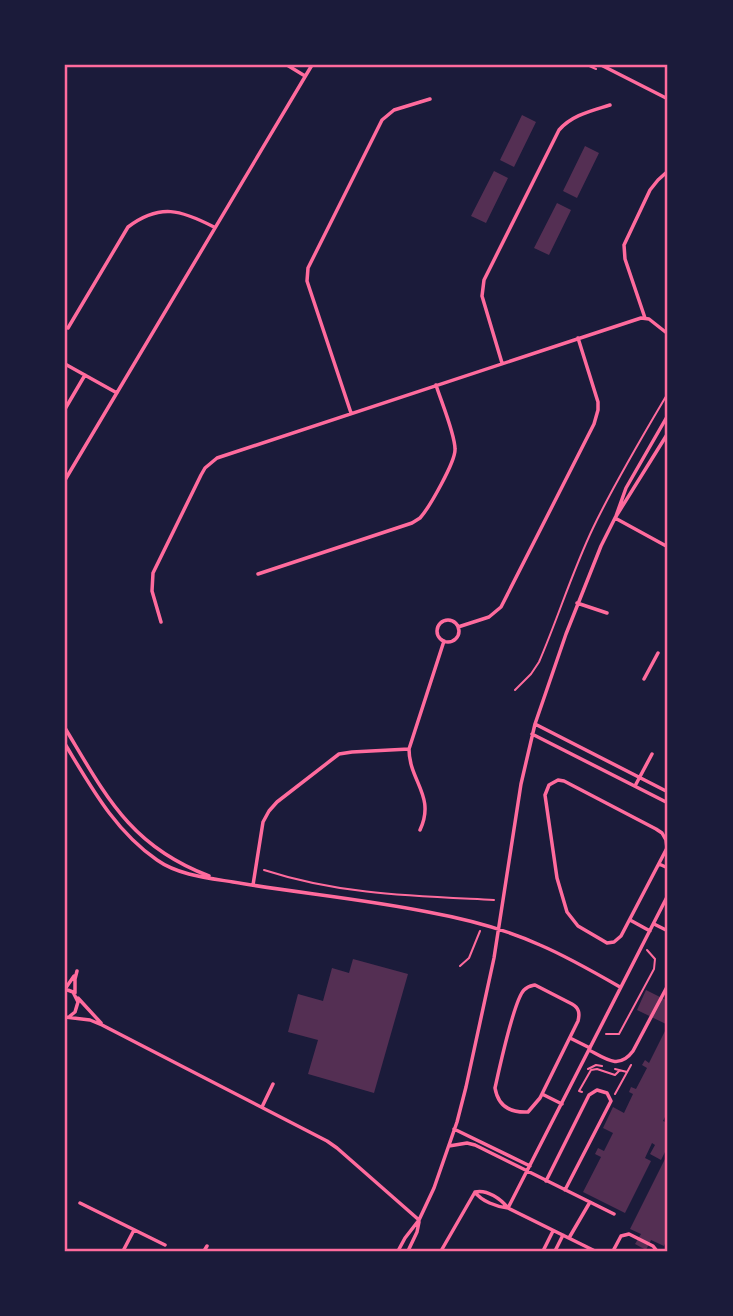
<svg xmlns="http://www.w3.org/2000/svg" width="733" height="1316" font-family="'Asap Condensed',sans-serif">
	<style>
		.building { fill: #542f53 }
		.lines { fill: none; stroke-linecap: round; stroke-linejoin: round }
		.path { stroke: #ff6b9d; stroke-width: 2 }
		.service { stroke: #ff6b9d; stroke-width: 3.5 }
		.neatline { fill: none; stroke: #ff6b9d; stroke-width: 2.5 }
	</style>
	<rect width="100%" height="100%" fill="#1b1b3a"/>
	<path class="building" d="M 522,115 L 536,122 L 514,167 L 500,160 Z
		M 585,146 L 599,153 L 577,198 L 563,191 Z
		M 494,171 L 508,178 L 486,223 L 471,216 Z
		M 557,203 L 571,210 L 549,255 L 534,248 Z
		M 353,959 L 408,974 L 374,1093 L 308,1074 L 318,1040 L 288,1032 L 298,994 L 323,1001 L 332,968 L 349,973 Z
		M 646,990 L 668,1001 L 668,1111 L 663,1121 L 668,1123 L 668,1151 L 666,1150 L 661,1160 L 650,1154 L 655,1145 L 652,1143 L 645,1158 L 651,1161 L 625,1213 L 583,1192 L 601,1157 L 595,1154 L 598,1148 L 604,1151 L 613,1133 L 603,1128 L 613,1107 L 624,1113 L 633,1094 L 629,1092 L 631,1087 L 636,1089 L 647,1068 L 642,1065 L 645,1060 L 649,1063 L 668,1025 L 637,1010 Z
		M 668,1153 L 668,1237 L 664,1246 L 651,1240 L 646,1250 L 635,1244 L 641,1234 L 630,1229 Z"/>
	<g class="lines">
		<path class="path" d="M 587,65 L 596,69
			M 515,690 L 531,674 L 539,662 C 558,618 572,572 593,528 C 615,482 642,437 668,393
			M 264,870 C 341,895 414,896 494,900
			M 460,966 L 469,958 L 480,931
			M 606,1034 L 619,1034 L 654,969 L 655,959 L 647,950
			M 588,1069 L 596,1065 L 602,1066
			M 615,1069 L 627,1072
			M 582,1092 L 579,1091 L 591,1070 L 597,1069 L 615,1075 L 619,1071
			M 615,1094 L 631,1065"/>
		<path class="service" d="M 287,65 L 305,76
			M 601,65 L 668,99
			M 645,318 L 625,259 L 624,245 L 650,190 L 658,180 L 668,171
			M 68,328 L 128,227 C 160,203 181,210 214,227
			M 502,363 L 482,296 L 484,280 L 559,130 C 572,115 591,111 610,105
			M 65,364 L 117,393
			M 65,409 L 85,375
			M 351,413 L 307,281 L 308,268 L 382,120 L 394,110 L 430,99
			M 65,480 L 312,65
			M 616,516 L 626,488 L 668,415
			M 615,518 L 668,547
			M 258,574 L 412,523 L 420,518 C 429,508 456,461 455,449 C 455,434 441,401 436,385
			M 577,603 L 607,613
			M437 631a11 11 0 1 1 22 0a11 11 0 1 1-22 0Z
			M 161,622 L 152,591 L 153,573 L 201,475 L 205,468 L 217,458 L 641,318 L 649,319 L 668,334
			M 458,627 L 489,617 L 501,607 L 594,424 L 598,410 L 598,402 L 578,338
			M 644,679 L 658,653
			M 535,724 L 668,792
			M 65,728 C 106,796 130,846 209,876
			M 532,734 L 668,803
			M 65,744 C 91,787 115,831 157,860 C 178,875 208,878 233,882 C 298,893 364,899 428,912 C 466,919 505,929 540,945 C 568,957 594,972 620,987
			M 558,780 L 564,781 L 656,829 L 662,833 L 666,840 L 667,848 L 621,936 L 614,942 L 607,943 L 602,940 L 578,926 L 567,912 L 557,878 L 545,795 L 549,785 Z
			M 635,786 L 652,754
			M 420,830 C 436,796 409,781 409,749 L 444,641
			M 659,864 L 668,868
			M 253,885 L 263,822 L 269,811 L 277,802 L 339,754 L 352,752 L 409,749
			M 630,920 L 650,931
			M 654,924 L 668,931
			M 535,985 L 572,1004 C 579,1008 580,1013 578,1021 L 540,1098 L 528,1112 C 510,1113 498,1106 495,1088 C 499,1070 514,1000 524,990 C 528,986 530,986 535,985 Z
			M 65,989 L 73,992 L 78,1002 L 75,1012 L 70,1016
			M 65,989 L 74,976
			M 75,993 L 75,979 L 77,971
			M 78,998 L 101,1023
			M 65,1017 L 90,1020 L 102,1025 L 327,1141 L 337,1148 L 419,1220
			M 570,1038 L 590,1048
			M 589,1050 C 606,1059 619,1070 633,1051 L 668,985
			M 542,1094 L 562,1104
			M 262,1107 L 273,1084
			M 454,1129 L 530,1166
			M 449,1146 L 467,1143 L 475,1145 L 614,1214
			M 546,1181 L 589,1095 L 597,1090 L 607,1093 L 611,1101 L 565,1190
			M 475,1192 C 481,1201 497,1207 508,1208 L 595,1251
			M 475,1192 C 487,1189 501,1199 508,1208
			M 80,1203 L 165,1245
			M 508,1208 L 668,895
			M 569,1238 L 590,1202
			M 123,1251 L 134,1230
			M 204,1251 L 207,1246
			M 398,1251 L 405,1238 L 419,1220 L 434,1188 L 457,1122 L 466,1087 L 494,958 L 521,784 L 535,724 L 566,634 L 601,546 L 615,518 L 668,433
			M 408,1251 L 417,1232 L 419,1222
			M 441,1251 L 475,1192
			M 543,1251 L 553,1231
			M 555,1251 L 563,1235
			M 613,1251 L 621,1236 L 629,1234 L 653,1246 L 657,1251"/>
	</g>
	<rect width="733" height="1316" fill="none" stroke="#1b1b3a" stroke-width="133"/>
	<rect x="66" y="66" width="600" height="1184" class="neatline"/>
</svg>
